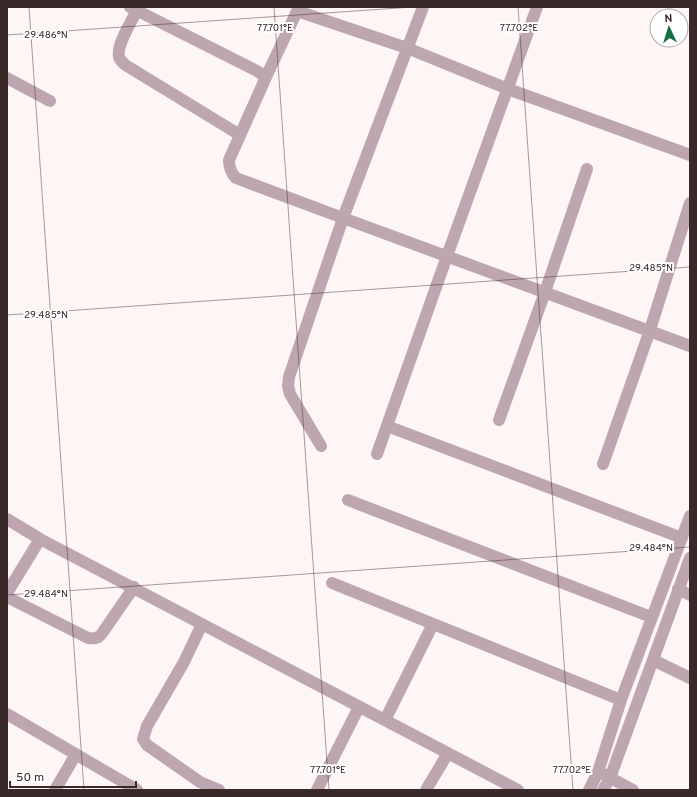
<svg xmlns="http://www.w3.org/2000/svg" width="697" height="797" font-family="Overpass,sans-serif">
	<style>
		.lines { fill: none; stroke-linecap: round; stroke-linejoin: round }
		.minor { stroke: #bea6b1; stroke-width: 12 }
		.ticks { fill: none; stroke: #392929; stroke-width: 1; stroke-opacity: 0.45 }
		.ticks-label { font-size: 10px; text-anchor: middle; fill: #392929; stroke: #fff; stroke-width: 4; stroke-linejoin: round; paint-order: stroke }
	</style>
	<rect width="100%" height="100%" fill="#fef5f5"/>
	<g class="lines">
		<path class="minor" d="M 130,7 L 257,71 L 266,77 L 229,160 C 229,168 231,173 236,178 L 343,218 L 690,346
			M 137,10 C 132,21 116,45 119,57 C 120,60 124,64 127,66 L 240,135
			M 297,11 L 407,48 L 508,89 L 690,155
			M 266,77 L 299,7
			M 7,78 L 50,101
			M 499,420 L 545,292 L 587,169
			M 387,426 L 682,538
			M 321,446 L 290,394 L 288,386 L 289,377 L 343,218 L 423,7
			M 377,454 L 447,256 L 537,7
			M 603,464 L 650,330 L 690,203
			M 348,500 L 651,617
			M 7,519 L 40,539 L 518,790
			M 332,583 L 621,700
			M 678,589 L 690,595
			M 7,593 L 40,539
			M 7,597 L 88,638 C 96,639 99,638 103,632 L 134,587
			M 202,624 L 184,662 L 147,726 L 143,739 L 147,745 L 200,782 L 219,790
			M 653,660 L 690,678
			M 7,714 L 137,790
			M 385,720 L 433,624
			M 603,774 L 633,790
			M 55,790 L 76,754
			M 317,790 L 359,707
			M 426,790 L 448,753
			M 589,790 L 598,772 L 621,700 L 690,516
			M 603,790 L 610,778 L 690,558"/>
	</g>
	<path class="ticks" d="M 29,7 L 84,790M 274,7 L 329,790M 518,7 L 573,790M 7,35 L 413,7M 7,315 L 690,267M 7,595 L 690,547"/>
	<g class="ticks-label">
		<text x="275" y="31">77.701°E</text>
		<text x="519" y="31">77.702°E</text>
		<text x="46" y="38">29.486°N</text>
		<text x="651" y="271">29.485°N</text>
		<text x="46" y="318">29.485°N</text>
		<text x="651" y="551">29.484°N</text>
		<text x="46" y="597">29.484°N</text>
		<text x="328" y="773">77.701°E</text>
		<text x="572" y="773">77.702°E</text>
	</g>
	<rect width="697" height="797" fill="none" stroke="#392929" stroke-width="16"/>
	<g transform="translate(669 28) rotate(356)"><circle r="19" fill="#ffffff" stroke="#b0a9a9"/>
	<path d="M0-3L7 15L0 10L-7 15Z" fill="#166e41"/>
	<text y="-6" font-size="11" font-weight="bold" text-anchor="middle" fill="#392929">N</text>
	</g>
	<path d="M10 781v6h126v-6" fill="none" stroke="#392929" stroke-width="2"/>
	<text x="16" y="781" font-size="12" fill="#392929" stroke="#ffffff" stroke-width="3" paint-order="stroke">50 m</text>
</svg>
